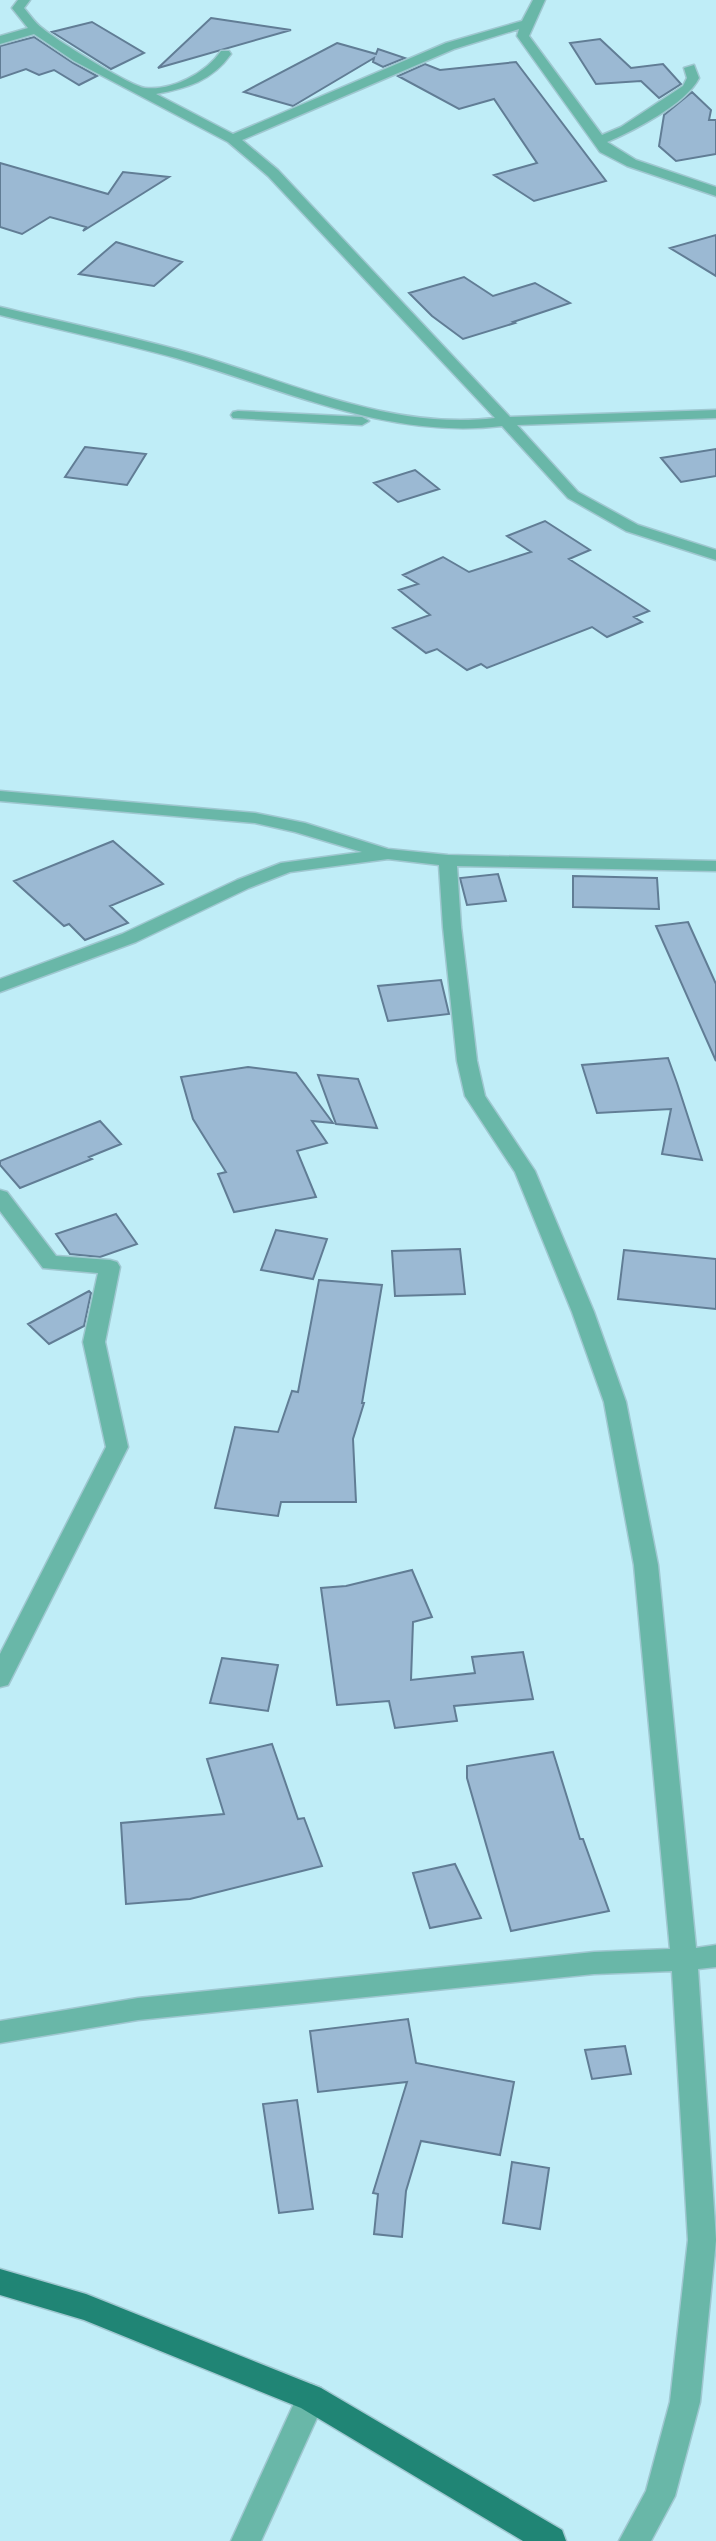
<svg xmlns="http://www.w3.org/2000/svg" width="716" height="2541" font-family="'DejaVu Sans',sans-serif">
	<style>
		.building { fill: #9bb9d3; stroke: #617d95; stroke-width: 2 }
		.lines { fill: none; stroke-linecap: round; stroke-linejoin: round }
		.minor-casing { stroke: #9fc7d0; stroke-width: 3 }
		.major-casing { stroke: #9fc7d0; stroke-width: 3 }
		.minor { fill: #69b7a8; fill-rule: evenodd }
		.major { fill: #208575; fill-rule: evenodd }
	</style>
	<rect width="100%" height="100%" fill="#bfedf7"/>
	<path class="building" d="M 211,18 L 291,30 L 158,68 Z
		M 92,22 L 144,53 L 111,69 L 52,32 Z
		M 34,37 L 73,63 L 97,76 L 79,85 L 54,70 L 39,75 L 26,69 L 0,78 L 0,46 Z
		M 600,39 L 631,68 L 663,64 L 681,84 L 659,98 L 641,81 L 596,84 L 570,43 Z
		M 337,43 L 376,54 L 378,49 L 405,58 L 383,67 L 373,62 L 374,58 L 293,106 L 244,92 Z
		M 516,62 L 606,181 L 534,201 L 494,175 L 537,163 L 494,99 L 459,109 L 398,76 L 425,64 L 440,70 Z
		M 692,92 L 711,110 L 709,120 L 716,120 L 716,154 L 676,161 L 659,146 L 664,115 Z
		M 0,163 L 108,194 L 123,172 L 169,177 L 83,231 L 86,227 L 50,217 L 22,234 L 0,227 Z
		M 716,235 L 716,276 L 670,248 Z
		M 116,242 L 182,262 L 154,286 L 79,274 Z
		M 464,277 L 493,296 L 535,283 L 570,303 L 513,322 L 515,323 L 463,339 L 432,316 L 409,293 Z
		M 85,447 L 146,454 L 127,485 L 65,477 Z
		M 716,449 L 716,476 L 681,482 L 661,458 Z
		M 415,470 L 439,489 L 398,502 L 374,483 Z
		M 545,521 L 590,550 L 569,559 L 649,611 L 634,617 L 642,622 L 607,637 L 592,627 L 487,668 L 481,664 L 467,670 L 437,649 L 426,653 L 393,628 L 430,615 L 399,590 L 418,584 L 403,575 L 443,557 L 469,572 L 531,552 L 507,536 Z
		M 113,841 L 163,884 L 110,906 L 128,923 L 85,940 L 69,924 L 64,926 L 14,881 Z
		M 498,874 L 506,901 L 467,905 L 460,878 Z
		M 573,876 L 657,878 L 659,909 L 573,907 Z
		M 688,922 L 716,984 L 716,1061 L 656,926 Z
		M 441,980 L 449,1014 L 388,1021 L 378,986 Z
		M 668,1058 L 677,1083 L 702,1160 L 662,1154 L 671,1109 L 597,1113 L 582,1065 Z
		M 248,1067 L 296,1073 L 333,1123 L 312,1121 L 327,1143 L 297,1151 L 316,1197 L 234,1212 L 218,1174 L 226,1172 L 193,1119 L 181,1077 Z
		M 318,1075 L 358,1079 L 377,1128 L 336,1124 Z
		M 100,1121 L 121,1144 L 89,1157 L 92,1159 L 20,1188 L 0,1165 L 0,1161 Z
		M 116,1214 L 137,1244 L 100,1257 L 70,1254 L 56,1234 Z
		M 276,1230 L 327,1239 L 313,1279 L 261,1270 Z
		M 460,1249 L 465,1294 L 395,1296 L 392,1251 Z
		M 624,1250 L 716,1259 L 716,1309 L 618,1299 Z
		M 319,1280 L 382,1285 L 362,1403 L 364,1403 L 353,1439 L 356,1502 L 281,1502 L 278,1516 L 215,1508 L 235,1427 L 278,1432 L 292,1391 L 298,1392 Z
		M 89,1291 L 91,1293 L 84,1326 L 49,1344 L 28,1324 Z
		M 412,1570 L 432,1617 L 413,1622 L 411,1680 L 475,1673 L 472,1657 L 523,1652 L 533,1699 L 454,1706 L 457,1721 L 395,1728 L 389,1701 L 337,1705 L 321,1588 L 346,1586 Z
		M 222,1658 L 278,1665 L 268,1711 L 210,1703 Z
		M 272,1744 L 298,1819 L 304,1818 L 322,1866 L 190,1899 L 126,1904 L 121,1823 L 224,1814 L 207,1759 Z
		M 553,1752 L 580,1839 L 583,1839 L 609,1911 L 511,1931 L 467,1778 L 467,1766 Z
		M 455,1864 L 481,1918 L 430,1928 L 413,1873 Z
		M 408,2019 L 416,2063 L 514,2082 L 500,2155 L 421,2141 L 406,2191 L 402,2237 L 374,2234 L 378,2194 L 373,2193 L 407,2082 L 318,2092 L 310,2031 Z
		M 625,2046 L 631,2074 L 592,2079 L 585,2050 Z
		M 297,2100 L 313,2209 L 279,2213 L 263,2104 Z
		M 512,2162 L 549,2168 L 540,2229 L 503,2223 Z"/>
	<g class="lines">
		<defs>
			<path id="minor" d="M 18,0 L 30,0 L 24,8 C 30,15 35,23 42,28 C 56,40 130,86 145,88 C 172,91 206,73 221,51 L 229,51 L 231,54 C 212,81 187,88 156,94 L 233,134 L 446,43 L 522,21 L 533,0 L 545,0 L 529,36 L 602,135 L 621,127 L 683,86 L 687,78 L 684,68 L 694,65 L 699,78 C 686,104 633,131 607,142 L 636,160 L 716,187 L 716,196 L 627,166 L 600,152 L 517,36 L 519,29 L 454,49 L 242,140 L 278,170 L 510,417 L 716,410 L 716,418 L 517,425 L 578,492 L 638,525 L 716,550 L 716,560 L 626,531 L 568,498 L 502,426 C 388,440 284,389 176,358 C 118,342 59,330 0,315 L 0,307 C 62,322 125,335 186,352 C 287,380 388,431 495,418 L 268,176 L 228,142 L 74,61 L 34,34 L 0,44 L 0,36 L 28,28 L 12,8 Z
				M 238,411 L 362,417 L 369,421 L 362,425 L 233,418 L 231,415 L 233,412 Z
				M 0,791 L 255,813 L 305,823 L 388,849 L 448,855 L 716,861 L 716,871 L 457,866 L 461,927 L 477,1061 L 485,1096 L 535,1171 L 594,1312 L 626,1402 L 658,1565 L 696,1948 L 716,1945 L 716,1967 L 698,1969 L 716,2240 L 700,2402 L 675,2496 L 651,2541 L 619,2541 L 646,2491 L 670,2402 L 688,2240 L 672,1971 L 594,1974 L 138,2020 L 0,2043 L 0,2021 L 138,1998 L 594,1952 L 670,1949 L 634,1565 L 604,1402 L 572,1312 L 515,1172 L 465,1096 L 457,1061 L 443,927 L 439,865 L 388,859 L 290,872 L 249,888 L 136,942 L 0,992 L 0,979 L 122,934 L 237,880 L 281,863 L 362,852 L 295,832 L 255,823 L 0,801 Z
				M 0,1190 L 7,1192 L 56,1256 L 110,1260 L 117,1262 L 120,1267 L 105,1342 L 128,1447 L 8,1685 L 0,1687 L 0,1654 L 106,1447 L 83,1342 L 98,1273 L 43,1268 L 0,1211 Z
				M 311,2384 L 321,2388 L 326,2398 L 261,2541 L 231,2541 L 301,2388 Z"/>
			<path id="major" d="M 0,2269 L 86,2294 L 321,2388 L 562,2530 L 566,2541 L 523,2541 L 301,2408 L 84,2320 L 0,2295 Z"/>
		</defs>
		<use href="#minor" class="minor-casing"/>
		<use href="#major" class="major-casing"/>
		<use href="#minor" class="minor"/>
		<use href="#major" class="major"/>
	</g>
</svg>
